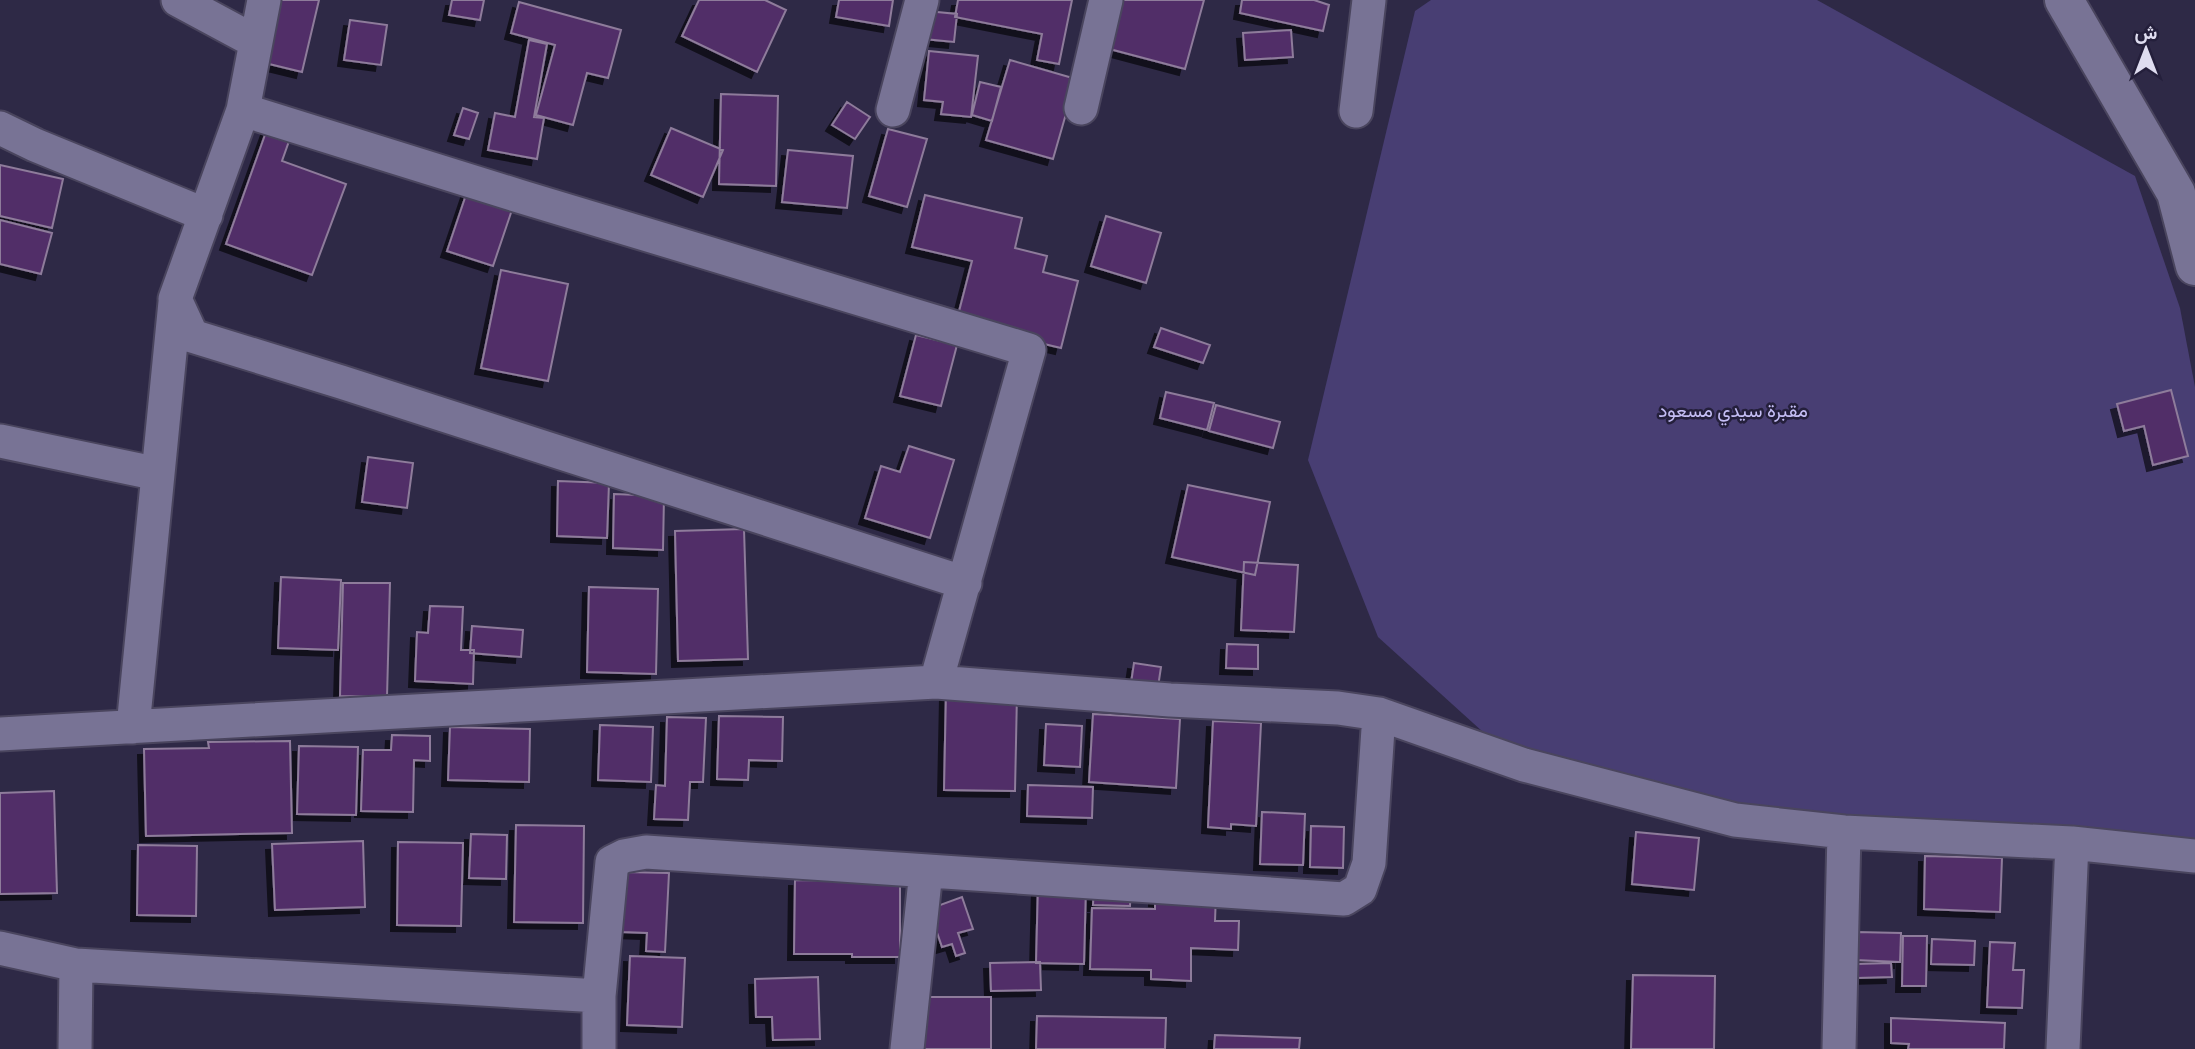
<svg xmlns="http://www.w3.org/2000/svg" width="2195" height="1049" font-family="Ubuntu,Vazirmatn,sans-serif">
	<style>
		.green { fill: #483e73 }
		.building { fill: #512f67; stroke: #8e7b9b; stroke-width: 2; filter: url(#shadow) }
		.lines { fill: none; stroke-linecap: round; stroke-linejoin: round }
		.minor-casing { stroke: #4a455e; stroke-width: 37 }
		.tertiary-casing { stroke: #4a455e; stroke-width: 42 }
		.minor { stroke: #787395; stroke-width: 33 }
		.tertiary { stroke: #787395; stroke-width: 38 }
		.labels { text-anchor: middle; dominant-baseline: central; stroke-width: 5; stroke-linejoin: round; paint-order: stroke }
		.park-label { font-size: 19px; fill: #c5bef5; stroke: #241f3b }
	</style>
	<defs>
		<filter id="shadow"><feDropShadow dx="-6" dy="6" stdDeviation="0" flood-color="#0009"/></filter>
	</defs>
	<rect width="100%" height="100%" fill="#2e2946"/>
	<path class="green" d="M 1431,0 L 1817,0 L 2135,176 L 2180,308 L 2195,387 L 2195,845 L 1870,843 L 1515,761 L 1378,637 L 1308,460 L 1415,11 Z"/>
	<path class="building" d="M 280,0 L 319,0 L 302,72 L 265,63 Z
		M 452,0 L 484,0 L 480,20 L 449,15 Z
		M 699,0 L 765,0 L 786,10 L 757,72 L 682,36 Z
		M 839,0 L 893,0 L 889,26 L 836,17 Z
		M 958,0 L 1072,0 L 1059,64 L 1037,60 L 1042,34 L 955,17 Z
		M 1115,0 L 1204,0 L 1185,69 L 1102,47 Z
		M 1242,0 L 1314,0 L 1329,5 L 1323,31 L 1240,13 Z
		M 519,2 L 621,30 L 608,78 L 587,73 L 573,125 L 536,115 L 555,45 L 511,33 Z
		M 927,11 L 957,14 L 954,42 L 924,39 Z
		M 350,20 L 387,25 L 381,65 L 344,60 Z
		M 1291,30 L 1293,57 L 1245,60 L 1243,33 Z
		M 529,40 L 547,44 L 534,117 L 544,118 L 537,159 L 488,150 L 495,113 L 515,117 Z
		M 929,51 L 978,56 L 971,117 L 941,114 L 943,102 L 924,100 Z
		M 1010,60 L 1076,79 L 1053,159 L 986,140 Z
		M 980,82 L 1001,87 L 992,121 L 972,115 Z
		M 721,94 L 778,96 L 776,186 L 719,184 Z
		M 847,102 L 870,117 L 855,139 L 832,125 Z
		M 463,108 L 478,113 L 469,139 L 454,135 Z
		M 271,118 L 294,127 L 282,161 L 346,184 L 312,275 L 226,244 Z
		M 671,128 L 723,150 L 703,197 L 651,175 Z
		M 888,129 L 927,139 L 907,207 L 869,196 Z
		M 788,150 L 853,156 L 847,208 L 782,202 Z
		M 0,165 L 63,179 L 52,228 L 0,216 Z
		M 469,186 L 515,201 L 493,266 L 447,251 Z
		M 925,195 L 1022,218 L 1015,248 L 1047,256 L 1043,272 L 1078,281 L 1061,348 L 956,323 L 972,261 L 912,247 Z
		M 1106,216 L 1161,233 L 1146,283 L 1091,266 Z
		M 0,220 L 52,233 L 41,274 L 0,264 Z
		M 501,270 L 568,284 L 548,381 L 481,368 Z
		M 1161,328 L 1210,345 L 1203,363 L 1154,347 Z
		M 916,335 L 957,345 L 941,406 L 900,396 Z
		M 2171,390 L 2188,456 L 2153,465 L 2144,426 L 2124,431 L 2117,404 Z
		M 1166,392 L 1214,403 L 1207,430 L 1160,418 Z
		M 1216,405 L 1280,422 L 1273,448 L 1209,431 Z
		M 909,446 L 954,460 L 930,538 L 865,518 L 881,466 L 900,472 Z
		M 368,457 L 413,463 L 407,508 L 362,502 Z
		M 558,481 L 609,483 L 607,538 L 557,536 Z
		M 1188,485 L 1270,502 L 1255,575 L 1172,557 Z
		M 614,494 L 664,496 L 663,550 L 613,548 Z
		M 744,529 L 748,659 L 678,661 L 675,531 Z
		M 1244,562 L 1298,565 L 1294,632 L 1241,630 Z
		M 281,577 L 341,580 L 338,650 L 278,648 Z
		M 343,583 L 390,583 L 387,697 L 340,696 Z
		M 589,587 L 658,589 L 656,674 L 587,672 Z
		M 430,606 L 463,607 L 461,650 L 474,650 L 473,684 L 415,681 L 417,632 L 428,633 Z
		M 472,626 L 523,630 L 521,657 L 470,653 Z
		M 1227,644 L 1258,645 L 1258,669 L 1226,668 Z
		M 1134,663 L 1161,667 L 1158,687 L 1131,683 Z
		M 946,692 L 1017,693 L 1015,791 L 944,790 Z
		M 1093,714 L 1180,719 L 1176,788 L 1089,782 Z
		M 719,716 L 783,717 L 782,761 L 749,760 L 748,780 L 717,779 Z
		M 667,717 L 706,718 L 703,782 L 690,782 L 688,820 L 654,819 L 656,785 L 665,786 Z
		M 1213,721 L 1261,723 L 1256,826 L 1231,824 L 1231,829 L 1208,827 Z
		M 1046,724 L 1082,726 L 1080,767 L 1044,765 Z
		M 600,725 L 653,727 L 651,782 L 598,780 Z
		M 450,727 L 530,729 L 529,782 L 448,780 Z
		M 392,735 L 430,736 L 430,761 L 414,760 L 413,812 L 361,811 L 363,750 L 391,750 Z
		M 290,741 L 292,833 L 146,836 L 144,749 L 209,748 L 208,742 Z
		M 299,746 L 358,747 L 356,815 L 297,814 Z
		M 1028,785 L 1093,787 L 1092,818 L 1027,816 Z
		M 54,791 L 57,893 L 0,894 L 0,793 Z
		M 1262,812 L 1305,814 L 1303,865 L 1260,864 Z
		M 516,825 L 584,826 L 583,923 L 514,922 Z
		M 1311,826 L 1344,827 L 1343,868 L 1310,867 Z
		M 1636,832 L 1699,838 L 1694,890 L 1632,884 Z
		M 471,834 L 507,835 L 506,879 L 469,878 Z
		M 363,841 L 365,907 L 275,910 L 272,844 Z
		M 398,842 L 463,843 L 461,926 L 397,925 Z
		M 138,845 L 197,846 L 196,916 L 137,915 Z
		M 1925,856 L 2002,858 L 2000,912 L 1924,909 Z
		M 624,872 L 669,873 L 665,952 L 646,951 L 647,933 L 622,932 Z
		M 795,880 L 900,881 L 900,957 L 852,957 L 852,954 L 794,954 Z
		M 1038,884 L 1086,885 L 1084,964 L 1036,963 Z
		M 1094,884 L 1131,885 L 1130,906 L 1093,905 Z
		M 1155,892 L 1216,894 L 1215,921 L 1239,921 L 1238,950 L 1191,948 L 1191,981 L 1151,979 L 1151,970 L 1090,969 L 1092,908 L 1155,909 Z
		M 962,897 L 973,929 L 958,933 L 965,953 L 956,956 L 952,944 L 942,947 L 929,909 Z
		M 1856,932 L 1901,933 L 1900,962 L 1855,960 Z
		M 1903,936 L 1927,936 L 1926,986 L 1902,986 Z
		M 1932,939 L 1975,941 L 1974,965 L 1931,964 Z
		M 1990,942 L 2015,943 L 2013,970 L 2024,970 L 2022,1008 L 1987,1007 Z
		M 630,956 L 685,958 L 682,1027 L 627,1025 Z
		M 1040,962 L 1041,990 L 991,991 L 990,963 Z
		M 1891,963 L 1892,977 L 1857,978 L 1856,964 Z
		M 1633,975 L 1715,976 L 1714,1049 L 1631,1049 Z
		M 818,977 L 820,1039 L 773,1040 L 772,1017 L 756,1017 L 755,979 Z
		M 922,997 L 991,997 L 991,1049 L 922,1049 Z
		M 1037,1016 L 1166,1018 L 1165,1049 L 1036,1049 Z
		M 1891,1018 L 2005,1023 L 2004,1049 L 1908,1049 L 1909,1044 L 1891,1043 Z
		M 1215,1035 L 1300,1038 L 1299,1049 L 1214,1049 Z"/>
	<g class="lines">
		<defs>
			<path id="minor" d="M 178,0 L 256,42
				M 264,0 L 243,110 L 175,299 L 192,336 L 341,382 L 965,583
				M 1081,108 L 1106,0
				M 243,110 L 522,197 L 1029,350 L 936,682
				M 893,110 L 922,0
				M 1356,111 L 1369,0
				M 0,128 L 35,145 L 206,215
				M 0,441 L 144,471
				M 133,727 L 175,302
				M 0,734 L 936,682 L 1170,700 L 1338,708 L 1379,714 L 1524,765 L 1735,820 L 1844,832 L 2072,843 L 2195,856
				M 0,948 L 76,965 L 599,996 L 612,862 L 624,856 L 646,852 L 1344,899 L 1360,889 L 1369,863 L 1379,714
				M 599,996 L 599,1049
				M 75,1049 L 76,965
				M 907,1049 L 926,871
				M 1839,1049 L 1844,832
				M 2063,1049 L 2072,843"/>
			<path id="tertiary" d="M 2064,0 L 2176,193 L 2195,266"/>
		</defs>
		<use href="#minor" class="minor-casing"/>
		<use href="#tertiary" class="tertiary-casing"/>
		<use href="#minor" class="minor"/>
		<use href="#tertiary" class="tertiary"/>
	</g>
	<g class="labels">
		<g class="park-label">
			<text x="1733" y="410">مقبرة سيدي مسعود</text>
		</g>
	</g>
	<g transform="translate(2146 49)" stroke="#241f3b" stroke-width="5" paint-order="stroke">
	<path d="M0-5L12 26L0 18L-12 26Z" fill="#dfddf0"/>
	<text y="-10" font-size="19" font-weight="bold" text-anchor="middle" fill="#dfddf0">ش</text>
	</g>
</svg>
